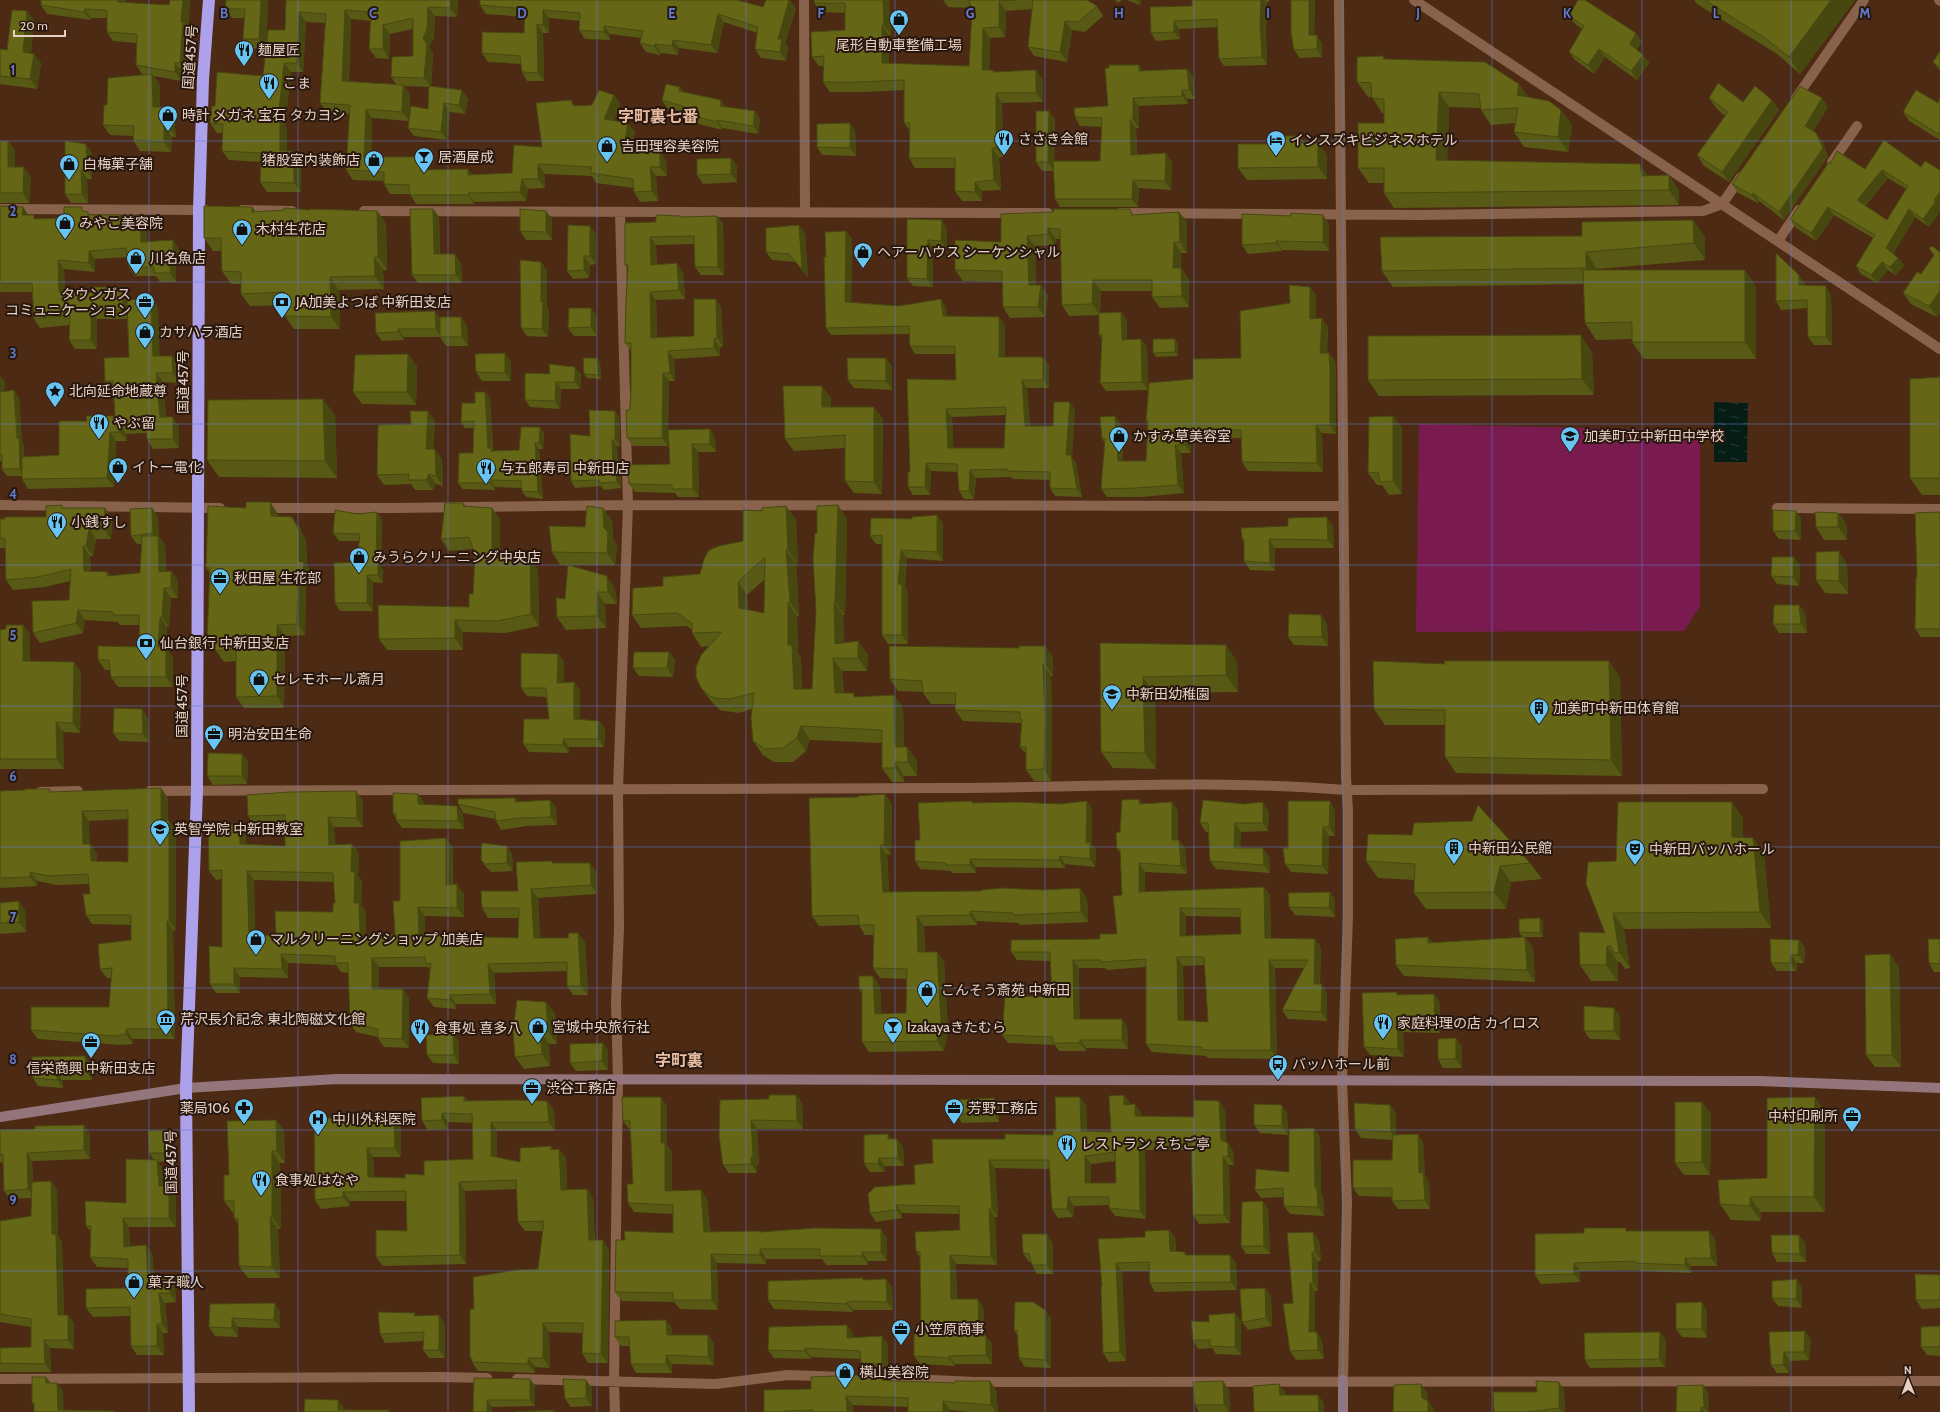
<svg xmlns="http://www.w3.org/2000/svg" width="1940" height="1412" font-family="Cabin,'Noto Sans JP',sans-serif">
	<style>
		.grass { fill: #791b4f }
		.water { fill: url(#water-ripples) }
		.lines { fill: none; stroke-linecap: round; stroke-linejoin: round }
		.lane { stroke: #89624b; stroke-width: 10 }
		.street { stroke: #89624b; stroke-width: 10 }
		.secondary { stroke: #94757b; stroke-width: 10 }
		.highway { stroke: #aea1ec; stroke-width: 12 }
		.wall { fill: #575914; fill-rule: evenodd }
		.shaded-wall { fill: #474810 }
		.building { fill: #656717; stroke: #474810; fill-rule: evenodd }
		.grid { fill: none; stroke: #637cd1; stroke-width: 1; stroke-opacity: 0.55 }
		.labels { text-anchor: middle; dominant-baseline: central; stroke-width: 4; stroke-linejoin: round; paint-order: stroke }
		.poi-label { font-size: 14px; fill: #e6d0c3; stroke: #27170e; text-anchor: start }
		.street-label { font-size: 14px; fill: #e6d0c3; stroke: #27170e }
		.quarter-label { font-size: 16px; font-weight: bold; fill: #e8bca2; stroke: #27170e }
		.grid-label { font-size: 13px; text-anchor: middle; font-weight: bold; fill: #637cd1; stroke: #27170e; stroke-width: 4; stroke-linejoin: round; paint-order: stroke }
	</style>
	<defs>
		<pattern id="water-ripples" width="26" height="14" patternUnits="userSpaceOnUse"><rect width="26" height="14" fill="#061d16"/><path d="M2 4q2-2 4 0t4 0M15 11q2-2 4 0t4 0" fill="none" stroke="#2a3d36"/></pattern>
	</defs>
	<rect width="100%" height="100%" fill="#4d2a14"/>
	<path class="grass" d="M 1419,424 L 1700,431 L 1700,606 L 1684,631 L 1416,632 Z"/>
	<path class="water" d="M 1714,402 L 1748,403 L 1747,462 L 1714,462 Z"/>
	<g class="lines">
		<path class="lane" d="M 1939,0 L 1940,1"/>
		<path class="street" d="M 804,0 L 805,212
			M 1339,0 L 1346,777 L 1348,811 L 1348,917 L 1342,1080 L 1347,1202 L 1343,1380
			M 1414,0 L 1940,349
			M 1796,98 L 1864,0
			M 1832,162 L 1857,126
			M 0,209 L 206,210
			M 242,210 L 292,211
			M 364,211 L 1048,213
			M 1120,213 L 1420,215 L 1703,211 L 1722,204 L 1741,177
			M 1778,241 L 1799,210
			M 0,505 L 220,508
			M 262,508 L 394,508 L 628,505 L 1343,506
			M 1777,508 L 1940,509
			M 150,791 C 415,790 679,789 944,788 C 1078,788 1213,779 1346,790 L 1763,789
			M 40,792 L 78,791
			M 870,1377 L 975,1382 L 1940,1381
			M 0,1379 L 441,1377 L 487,1378
			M 517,1379 L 716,1384 L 788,1375 L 844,1377
			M 615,1412 L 614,1382 L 618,1079 L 616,1002 L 619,928 L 618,790 L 628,505 L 620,212"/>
		<path class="secondary" d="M 0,1117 L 186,1088 L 337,1079 L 1759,1081 L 1940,1088
			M 1343,1412 L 1343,1380"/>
		<path class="highway" d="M 189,1412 L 186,1088 L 197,791 L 199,210 L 203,79 L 209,0"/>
	</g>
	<path class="wall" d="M 126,0 L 125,3 L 169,5 L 170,0 L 190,0 L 188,29 L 189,31 L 186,72 L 182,72 L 181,81 L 154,76 L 160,85 L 160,107 L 167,107 L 174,118 L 176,137 L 172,137 L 171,152 L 140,151 L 133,140 L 134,136 L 110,135 L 103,125 L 107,105 L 147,75 L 142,74 L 136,65 L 137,43 L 113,41 L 107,32 L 107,18 L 91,18 L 91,20 L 47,14 L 41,5 Z
		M 226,0 L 268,0 L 266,49 L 250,48 L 243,39 L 245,18 L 232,18 L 225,9 Z
		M 286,0 L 458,0 L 457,17 L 435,16 L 434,38 L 429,47 L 433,54 L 431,86 L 468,98 L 465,114 L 450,112 L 447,140 L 414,136 L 408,128 L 428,109 L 429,87 L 404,86 L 410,94 L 409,121 L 372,118 L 371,157 L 422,157 L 428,166 L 428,170 L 468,169 L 472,175 L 512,173 L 542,147 L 571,100 L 575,106 L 592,105 L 614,95 L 620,104 L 614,121 L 628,123 L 635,132 L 631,152 L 660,151 L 666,161 L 667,176 L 656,176 L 658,201 L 640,202 L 634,192 L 634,188 L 596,183 L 592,176 L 545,174 L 545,188 L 528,189 L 526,201 L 474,202 L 474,204 L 416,204 L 410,194 L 390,194 L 384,184 L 384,181 L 353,180 L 346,170 L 350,114 L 327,112 L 320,103 L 325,23 L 306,22 L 303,72 L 291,72 L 285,127 L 287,129 L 287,151 L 299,161 L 299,164 L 301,167 L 301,192 L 267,192 L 260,182 L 261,162 L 229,160 L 222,151 L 223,133 L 217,133 L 210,123 L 215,106 L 263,76 L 285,30 ZM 351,19 L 371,21 L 369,49 L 376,58 L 389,59 L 390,34 L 413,29 L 413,56 L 391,77 L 396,84 L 349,82 Z
		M 814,0 L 889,0 L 891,35 L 889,35 L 889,64 L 969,66 L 972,12 L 971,8 L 948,7 L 943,0 L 1087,0 L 1097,6 L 1103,16 L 1085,32 L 1072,30 L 1067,62 L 1034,56 L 1028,47 L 1032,9 L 1006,11 L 1005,37 L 990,38 L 989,70 L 993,70 L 995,72 L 1036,70 L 1043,80 L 1043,102 L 1002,103 L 1003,157 L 999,157 L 1001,190 L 982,191 L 982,201 L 962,201 L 955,191 L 955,168 L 915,168 L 909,158 L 910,131 L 904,123 L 904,90 L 864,92 L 830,92 L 823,82 L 823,66 L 819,66 L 812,57 L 845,30 L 845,13 L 821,12 L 814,3 Z
		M 1115,0 L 1122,0 L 1118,3 Z
		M 1127,0 L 1141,0 L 1140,5 Z
		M 1192,0 L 1269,0 L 1269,2 L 1267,2 L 1266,32 L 1267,65 L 1224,66 L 1219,59 L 1217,27 L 1179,29 L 1180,39 L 1156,41 L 1151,33 L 1192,6 Z
		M 1291,0 L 1315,0 L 1314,35 L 1322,43 L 1322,57 L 1300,58 L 1294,50 Z
		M 1694,0 L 1855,0 L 1800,74 L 1777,54 L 1697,4 Z
		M 480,5 L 763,7 L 796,8 L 785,43 L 788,47 L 786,61 L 761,58 L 755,49 L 757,33 L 724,22 L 717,53 L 679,48 L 678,55 L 661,53 L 660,55 L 646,52 L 640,43 L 641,38 L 610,34 L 610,40 L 585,39 L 579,30 L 580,21 L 549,18 L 549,33 L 543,33 L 544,81 L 527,81 L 522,72 L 521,64 L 488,62 L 482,53 L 524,33 L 525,17 L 486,14 Z
		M 1569,16 L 1642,41 L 1637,50 L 1643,55 L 1649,63 L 1637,80 L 1605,57 L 1594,74 L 1575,60 L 1569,52 L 1582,29 L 1575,24 Z
		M 34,20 L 31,53 L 34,54 L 41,63 L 37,89 L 0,84 L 0,49 L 7,50 Z
		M 1940,51 L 1940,71 L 1933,62 Z
		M 1383,56 L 1385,59 L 1529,97 L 1561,110 L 1572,125 L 1568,152 L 1524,147 L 1514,132 L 1515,123 L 1491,125 L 1481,110 L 1480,108 L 1449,107 L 1447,161 L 1648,176 L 1679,190 L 1679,205 L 1394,208 L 1384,193 L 1384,183 L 1369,183 L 1358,168 L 1384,123 L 1384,113 L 1382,113 L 1372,97 L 1368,97 L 1357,82 Z
		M 1187,69 L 1193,77 L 1195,99 L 1187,99 L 1188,104 L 1139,106 L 1139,128 L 1136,128 L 1137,155 L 1172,162 L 1171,190 L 1139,188 L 1138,207 L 1060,207 L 1055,199 L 1053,171 L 1042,171 L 1036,162 L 1055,119 L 1054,161 L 1100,161 L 1102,127 L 1080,126 L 1075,117 L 1108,106 L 1143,71 Z
		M 680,87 L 684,92 L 726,107 L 755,111 L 760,119 L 758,134 L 722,128 L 722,130 L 688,121 L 683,113 L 683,112 L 667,108 L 662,100 Z
		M 1940,97 L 1940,140 L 1909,121 L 1903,112 L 1938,103 Z
		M 1709,98 L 1743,102 L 1772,100 L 1779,110 L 1729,182 L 1704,166 L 1697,155 L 1725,116 L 1717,109 Z
		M 1822,98 L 1828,107 L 1813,131 L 1816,133 L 1822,141 L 1828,156 L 1784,220 L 1759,201 L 1758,203 L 1738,193 L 1732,184 Z
		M 855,131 L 856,156 L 822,155 L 817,147 Z
		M 1299,136 L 1304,143 L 1318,143 L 1327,155 L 1327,179 L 1247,180 L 1238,168 L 1272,144 Z
		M 0,141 L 8,141 L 15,151 L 15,167 L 31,177 L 29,203 L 0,203 Z
		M 92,153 L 92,179 L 87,179 L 88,203 L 71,203 L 65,194 Z
		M 731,158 L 737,166 L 737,182 L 703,184 L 697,175 Z
		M 1830,164 L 1865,169 L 1921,167 L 1940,170 L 1940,212 L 1929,227 L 1915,217 L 1893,254 L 1898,258 L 1904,266 L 1895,275 L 1888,270 L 1877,283 L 1861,274 L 1856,266 L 1873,238 L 1834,215 L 1816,241 L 1795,227 L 1790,219 ZM 1888,178 L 1906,189 L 1887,220 L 1865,206 Z
		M 0,206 L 23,207 L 28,215 L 36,219 L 64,218 L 85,211 L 91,215 L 121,217 L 147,224 L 147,242 L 179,249 L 179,266 L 176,266 L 176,282 L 160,282 L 156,276 L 135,276 L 129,267 L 127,257 L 95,259 L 95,272 L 64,269 L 65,292 L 93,293 L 123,287 L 129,296 L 129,299 L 158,307 L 159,356 L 172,356 L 179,365 L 179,383 L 163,382 L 166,417 L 173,417 L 179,427 L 179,448 L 153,449 L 147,439 L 146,433 L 126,434 L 127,441 L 116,441 L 114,487 L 28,489 L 22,479 L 22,476 L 7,476 L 2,469 L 2,461 L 0,461 L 0,376 L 5,382 L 4,391 L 19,397 L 22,443 L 24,445 L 24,457 L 59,455 L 87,421 L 115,416 L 113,390 L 111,390 L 105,381 L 129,357 L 127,319 L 97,319 L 97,349 L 75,349 L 69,340 L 70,325 L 40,328 L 34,319 L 32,292 L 0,292 Z
		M 252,207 L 255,212 L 310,210 L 377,211 L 386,223 L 387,270 L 383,270 L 384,289 L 339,290 L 340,329 L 294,329 L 285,316 L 284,305 L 250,306 L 241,294 L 241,284 L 231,284 L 222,271 L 221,251 L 213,251 L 204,238 Z
		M 433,209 L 439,217 L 440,254 L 461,263 L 462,283 L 418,283 L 412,275 Z
		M 1130,209 L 1133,215 L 1179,212 L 1187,222 L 1187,253 L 1181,253 L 1181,268 L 1189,279 L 1189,307 L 1160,308 L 1152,297 L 1152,291 L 1101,291 L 1100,313 L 1127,320 L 1127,340 L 1141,339 L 1147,347 L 1148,390 L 1106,391 L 1100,383 L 1102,339 L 1099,335 L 1099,315 L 1069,316 L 1062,305 L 1060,239 L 1056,239 L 1055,245 L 1035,246 L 1036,285 L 1041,285 L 1048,296 L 1045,317 L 1010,318 L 1003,307 L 1002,282 L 963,281 L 955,270 L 1054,212 Z
		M 546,211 L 552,219 L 552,240 L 526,240 L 520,231 Z
		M 717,216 L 723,224 L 724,275 L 701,275 L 695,267 L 695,244 L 656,245 L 657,265 L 683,272 L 685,299 L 656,300 L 657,337 L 694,336 L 721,307 L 723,346 L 720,348 L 720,356 L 674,359 L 675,381 L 669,381 L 668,430 L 710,429 L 715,438 L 716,452 L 698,452 L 699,497 L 678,497 L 675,493 L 635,492 L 629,484 L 670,464 L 668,431 L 668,446 L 633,446 L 627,438 L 631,389 L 631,351 L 625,343 L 628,269 L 625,265 L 656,222 L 681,217 Z
		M 907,219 L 947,229 L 947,249 L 933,248 L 933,287 L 913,286 L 907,278 Z
		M 1693,220 L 1705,237 L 1705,260 L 1597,269 L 1597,270 L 1756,286 L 1756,359 L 1644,359 L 1632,342 L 1632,339 L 1596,340 L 1585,323 L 1584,284 L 1393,287 L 1382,271 L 1582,236 Z
		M 1329,224 L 1329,251 L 1282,250 L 1282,251 L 1248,254 L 1242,245 Z
		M 846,231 L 852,239 L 851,302 L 899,306 L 946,307 L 947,316 L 999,317 L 1005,325 L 1005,357 L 1049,365 L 1049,388 L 1027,388 L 1030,426 L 1053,426 L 1075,410 L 1072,457 L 1076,463 L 1082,497 L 1055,496 L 1050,488 L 1050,480 L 1012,479 L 1011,477 L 976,478 L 974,499 L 964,499 L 959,491 L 958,472 L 931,471 L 930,495 L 913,495 L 908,487 L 910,472 L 956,380 L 955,354 L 915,354 L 910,346 L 909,334 L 831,335 L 826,328 ZM 1006,415 L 1004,448 L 953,448 L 952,417 Z
		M 805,233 L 808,277 L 795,262 L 772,260 L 766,252 Z
		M 596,234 L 596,264 L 590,265 L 589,278 L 573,279 L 567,271 Z
		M 1929,248 L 1940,252 L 1940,312 L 1937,317 L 1911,304 L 1903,293 L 1921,274 L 1934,255 Z
		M 547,270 L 547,307 L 549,310 L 548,337 L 527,336 L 521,328 Z
		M 1805,283 L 1805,285 L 1831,295 L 1832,345 L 1814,345 L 1808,337 L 1808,308 L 1781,310 L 1776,301 Z
		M 1316,295 L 1316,319 L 1328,327 L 1327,353 L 1329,353 L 1335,361 L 1336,375 L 1336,434 L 1322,433 L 1323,472 L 1248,471 L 1242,462 L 1241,438 L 1190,439 L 1191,453 L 1181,453 L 1184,493 L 1142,497 L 1107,497 L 1101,489 L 1105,443 L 1102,439 L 1115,416 L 1121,424 L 1123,461 L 1146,461 L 1148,425 L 1146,421 L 1193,379 L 1241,358 L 1290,303 Z
		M 597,317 L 597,336 L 574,336 L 568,328 Z
		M 440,318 L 467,325 L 468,346 L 446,346 L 440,337 L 404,337 L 404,340 L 382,341 L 376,333 Z
		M 1178,343 L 1178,356 L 1156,357 L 1153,353 Z
		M 1592,352 L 1594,395 L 1379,396 L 1368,380 Z
		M 505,353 L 511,362 L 511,381 L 482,381 L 476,372 Z
		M 408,354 L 417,367 L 416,405 L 362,404 L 353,392 Z
		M 600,362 L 601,379 L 587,378 L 584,374 Z
		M 892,366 L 892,390 L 854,388 L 848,380 Z
		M 550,374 L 581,374 L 580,389 L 561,389 L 560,409 L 530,407 L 525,400 Z
		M 1940,378 L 1940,495 L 1922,495 L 1910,478 Z
		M 822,386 L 831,398 L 831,407 L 883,419 L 882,494 L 854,493 L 845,481 L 845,448 L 794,451 L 785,439 Z
		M 485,392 L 490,398 L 493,451 L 519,450 L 540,427 L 544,434 L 543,449 L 539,449 L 543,499 L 526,497 L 522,491 L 521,488 L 495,487 L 495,490 L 463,489 L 458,483 L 473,453 L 474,428 L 465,428 L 461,422 L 475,403 Z
		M 615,411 L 619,417 L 620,446 L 617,446 L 618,470 L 620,474 L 621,488 L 604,490 L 601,486 L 575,488 L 571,481 L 590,436 Z
		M 335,415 L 337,478 L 219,477 L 207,460 Z
		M 1393,416 L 1402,428 L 1402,494 L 1389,495 L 1382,485 L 1377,485 L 1368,473 Z
		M 435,421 L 433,449 L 442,459 L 443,486 L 436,484 L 433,490 L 415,490 L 411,484 L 384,485 L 377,475 L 411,424 Z
		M 463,503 L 466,506 L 492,508 L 500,520 L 500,558 L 530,559 L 538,570 L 539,626 L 505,633 L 463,632 L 463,650 L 387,650 L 379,639 L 469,607 L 473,594 L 475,554 L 473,549 L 449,551 L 441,539 Z
		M 786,506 L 796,520 L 798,564 L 796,563 L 799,616 L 797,616 L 798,653 L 801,658 L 802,689 L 812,689 L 816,611 L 817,533 L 847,519 L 845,615 L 843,615 L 844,643 L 858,641 L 868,655 L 867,671 L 842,671 L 844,693 L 857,697 L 903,708 L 904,747 L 917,760 L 917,776 L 904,776 L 904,782 L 892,782 L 882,768 L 882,743 L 810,740 L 806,751 L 793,762 L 774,762 L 763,755 L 753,741 L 752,709 L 739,713 L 725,711 L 720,710 L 711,701 L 701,688 L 709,646 L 701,647 L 692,633 L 692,630 L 687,626 L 641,628 L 632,615 L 663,586 L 700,574 L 743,541 L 762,511 ZM 765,579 L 764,613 L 748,610 L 747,595 Z
		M 64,508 L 105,508 L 112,518 L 111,539 L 96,539 L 93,556 L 90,556 L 91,571 L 107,572 L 110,576 L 140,573 L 142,544 L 137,544 L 131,536 L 152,508 L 158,517 L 159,536 L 165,546 L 166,571 L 171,571 L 178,581 L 178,598 L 171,598 L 169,627 L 167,627 L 166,648 L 173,657 L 173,687 L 118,687 L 111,677 L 110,670 L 105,670 L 98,660 L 140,647 L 139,625 L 120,625 L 118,622 L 85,620 L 83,633 L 40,643 L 33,633 L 69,600 L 70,581 L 45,587 L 13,590 L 6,580 L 5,548 L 0,548 L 0,519 L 46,517 Z
		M 603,508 L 612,521 L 613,539 L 617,545 L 615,565 L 569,565 L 615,589 L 617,604 L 605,604 L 606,628 L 566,630 L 557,617 L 565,599 L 568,565 L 560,565 L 552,552 L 585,527 Z
		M 1796,511 L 1801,519 L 1801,540 L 1779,539 L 1773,531 Z
		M 377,512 L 382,520 L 381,567 L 383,570 L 383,583 L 373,582 L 373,611 L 340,611 L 335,603 L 357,562 L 359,541 L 339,541 L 333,533 L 357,514 Z
		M 1940,512 L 1940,637 L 1921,637 L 1915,629 L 1917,577 Z
		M 1838,513 L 1847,525 L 1847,540 L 1824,540 L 1816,527 Z
		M 278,514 L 278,517 L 292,517 L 300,528 L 306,541 L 307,565 L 312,573 L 310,586 L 306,586 L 305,635 L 285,636 L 284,708 L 244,708 L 236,697 L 236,661 L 224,662 L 216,651 L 210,573 L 206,568 Z
		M 937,515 L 943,524 L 943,561 L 907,558 L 905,587 L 908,592 L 908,644 L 888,644 L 882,635 L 882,544 L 876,544 L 870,536 L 912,519 Z
		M 1288,526 L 1333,526 L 1334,548 L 1275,548 L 1275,571 L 1250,570 L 1244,561 L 1244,543 L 1242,539 Z
		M 1847,564 L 1848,594 L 1825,593 L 1816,580 Z
		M 1800,565 L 1799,586 L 1777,584 L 1771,576 Z
		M 1799,605 L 1805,613 L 1807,633 L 1779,633 L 1773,624 Z
		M 1321,615 L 1327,624 L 1328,646 L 1294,645 L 1288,637 Z
		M 23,625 L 30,635 L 30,661 L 81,672 L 80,733 L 63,732 L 64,769 L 0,769 L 0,630 L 6,629 Z
		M 1100,643 L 1237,661 L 1238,692 L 1155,693 L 1156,769 L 1113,768 L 1101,752 Z
		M 669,652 L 675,660 L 673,677 L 639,676 L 633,668 Z
		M 558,654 L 564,662 L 563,683 L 574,682 L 580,690 L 580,719 L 599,721 L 605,729 L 604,747 L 569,747 L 569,753 L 529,752 L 523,744 L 549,719 L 546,697 L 527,696 L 521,688 Z
		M 1053,657 L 1053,676 L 1051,676 L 1052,731 L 1051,781 L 1034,781 L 1026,770 L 1026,754 L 1020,747 L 1021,723 L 963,721 L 955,710 L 956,704 L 931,704 L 923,693 L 923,692 L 898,691 L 890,679 Z
		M 1620,677 L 1622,776 L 1456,773 L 1445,757 L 1445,725 L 1385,725 L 1374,709 Z
		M 148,718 L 149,742 L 119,741 L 113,733 Z
		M 242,754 L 248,762 L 247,784 L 213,785 L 207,776 Z
		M 0,791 L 53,792 L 168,798 L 168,821 L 169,821 L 176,830 L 176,931 L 173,930 L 175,1039 L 133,1039 L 133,1044 L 122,1045 L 38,1039 L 31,1030 L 109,1007 L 111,978 L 107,978 L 100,969 L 131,940 L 131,925 L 92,924 L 86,915 L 90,894 L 89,884 L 56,885 L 37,881 L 37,886 L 0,888 ZM 128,819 L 128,862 L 97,861 L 97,854 L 90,844 L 89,844 L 89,821 Z
		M 858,797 L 892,804 L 891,855 L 887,854 L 889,892 L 1087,898 L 1088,922 L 1020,925 L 1019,923 L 977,921 L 977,925 L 924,926 L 925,952 L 937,952 L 944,962 L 948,1031 L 944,1051 L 869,1052 L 862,1042 L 862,994 L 859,989 L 880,986 L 881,1014 L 906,1013 L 907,979 L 880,978 L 873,968 L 874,935 L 865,935 L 859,925 L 819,926 L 812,916 Z
		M 515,798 L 518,802 L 550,800 L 556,808 L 557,825 L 527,826 L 501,830 L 496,821 L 495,819 L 463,813 L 458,804 Z
		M 363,801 L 363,827 L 334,827 L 335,845 L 352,844 L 359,853 L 358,876 L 362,881 L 361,905 L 366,912 L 366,935 L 395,934 L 400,901 L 453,847 L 453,885 L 464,894 L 464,917 L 425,916 L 425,935 L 518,938 L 519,918 L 488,918 L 482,908 L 518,891 L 553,863 L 597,873 L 597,894 L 538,898 L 540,938 L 585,942 L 588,995 L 573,995 L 567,986 L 567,971 L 494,973 L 496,1004 L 456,1004 L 456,1009 L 434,1007 L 427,998 L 430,970 L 428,967 L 379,967 L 379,989 L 409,998 L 409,1048 L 384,1047 L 378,1038 L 378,1037 L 356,1032 L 350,1023 L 348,973 L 341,972 L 336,965 L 288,963 L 288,978 L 240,977 L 240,993 L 216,993 L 210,984 L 222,947 L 222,879 L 216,880 L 209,871 L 246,833 L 246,844 L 285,846 L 285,825 L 255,826 L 248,816 ZM 254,880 L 334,882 L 335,903 L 333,912 L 276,935 L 255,936 Z
		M 972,801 L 974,803 L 1060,804 L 1087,801 L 1092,809 L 1092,845 L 1096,850 L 1095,867 L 1065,864 L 1065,868 L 976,867 L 976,873 L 952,873 L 951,871 L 920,869 L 915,861 L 920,840 Z
		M 424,802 L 424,805 L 457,806 L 463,815 L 464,829 L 402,828 L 396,820 L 396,818 L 393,814 Z
		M 1172,802 L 1178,811 L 1178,840 L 1179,840 L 1185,848 L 1187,874 L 1145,872 L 1145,892 L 1264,887 L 1270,896 L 1271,938 L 1321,947 L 1320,984 L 1327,993 L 1327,1021 L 1288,1019 L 1282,1010 L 1304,968 L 1275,968 L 1277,1059 L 1208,1058 L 1206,1056 L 1152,1052 L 1146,1044 L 1146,967 L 1107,970 L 1105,968 L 1079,968 L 1079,1019 L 1122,1019 L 1127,1027 L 1128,1049 L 1086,1048 L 1086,1051 L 1059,1051 L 1055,1045 L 1008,1043 L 1002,1035 L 1052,997 L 1050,961 L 1017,960 L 1011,952 L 1100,939 L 1117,934 L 1122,895 L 1120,853 L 1117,849 L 1120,832 L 1143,804 ZM 1186,916 L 1241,917 L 1241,934 L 1186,936 ZM 1205,965 L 1208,1022 L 1184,1020 L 1183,966 Z
		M 1335,810 L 1335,836 L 1329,836 L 1328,874 L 1291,872 L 1285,864 Z
		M 1269,811 L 1268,831 L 1241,832 L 1240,848 L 1269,857 L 1270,873 L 1216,869 L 1210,861 L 1208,832 L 1206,832 L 1200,823 Z
		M 1743,818 L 1743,837 L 1753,838 L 1764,854 L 1771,928 L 1624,929 L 1630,968 L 1625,969 L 1620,962 L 1618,962 L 1618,981 L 1591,981 L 1580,965 L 1605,933 L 1616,861 Z
		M 1472,821 L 1530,863 L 1542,879 L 1511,882 L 1506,909 L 1426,909 L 1414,893 L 1414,880 L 1378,878 L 1366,861 L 1412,835 Z
		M 512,854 L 513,871 L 491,872 L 487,868 L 481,860 Z
		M 1330,892 L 1335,900 L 1335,917 L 1295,915 L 1289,907 Z
		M 19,901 L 25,911 L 26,932 L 0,934 L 0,903 Z
		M 1543,922 L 1543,937 L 1522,937 L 1519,932 Z
		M 1428,937 L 1432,943 L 1525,937 L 1533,948 L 1535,982 L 1404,976 L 1396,965 Z
		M 1940,939 L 1940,972 L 1934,972 L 1929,963 Z
		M 1799,940 L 1805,948 L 1804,963 L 1797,963 L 1796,971 L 1777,971 L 1771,963 Z
		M 1899,967 L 1901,1067 L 1875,1067 L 1866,1055 Z
		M 1399,994 L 1434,994 L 1440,1003 L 1440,1033 L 1403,1032 L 1404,1057 L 1370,1055 L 1364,1047 Z
		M 546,1002 L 555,1014 L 557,1044 L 549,1044 L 550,1066 L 524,1069 L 515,1057 Z
		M 1620,1016 L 1620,1040 L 1590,1039 L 1584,1031 Z
		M 1456,1038 L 1462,1047 L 1462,1068 L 1443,1068 L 1438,1059 Z
		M 459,1042 L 459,1064 L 433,1063 L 427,1055 Z
		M 603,1043 L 608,1051 L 608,1070 L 576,1071 L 570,1063 Z
		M 32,1057 L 91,1065 L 92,1080 L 62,1080 L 63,1088 L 38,1086 L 33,1078 Z
		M 796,1095 L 802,1103 L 803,1129 L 757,1129 L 759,1164 L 756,1166 L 757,1173 L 729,1173 L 723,1165 L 719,1136 L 769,1099 Z
		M 1124,1095 L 1130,1103 L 1130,1105 L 1141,1113 L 1141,1116 L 1194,1117 L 1225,1110 L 1226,1142 L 1233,1151 L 1234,1165 L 1229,1165 L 1230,1223 L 1199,1224 L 1193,1215 L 1191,1150 L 1145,1150 L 1146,1219 L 1115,1216 L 1109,1208 L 1109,1205 L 1074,1206 L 1073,1217 L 1058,1218 L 1052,1209 L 1050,1169 L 995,1168 L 997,1199 L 998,1217 L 995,1217 L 997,1265 L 956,1264 L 957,1299 L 983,1307 L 985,1336 L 992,1344 L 992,1364 L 955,1364 L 955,1366 L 920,1364 L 914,1356 L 921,1335 L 920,1258 L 916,1251 L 960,1230 L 959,1214 L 902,1213 L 902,1218 L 876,1222 L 870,1213 L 915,1184 L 933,1163 L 1005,1139 L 1053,1135 L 1056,1130 L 1086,1105 L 1087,1131 L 1111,1132 ZM 1116,1161 L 1116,1183 L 1091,1183 L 1091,1164 Z
		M 464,1096 L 468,1101 L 547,1101 L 554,1110 L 555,1131 L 497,1131 L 497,1158 L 520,1162 L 551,1146 L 553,1150 L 559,1149 L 566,1158 L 567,1190 L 587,1189 L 593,1199 L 595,1240 L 603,1240 L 609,1250 L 608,1363 L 588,1363 L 582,1353 L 582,1333 L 549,1332 L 550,1368 L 535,1367 L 535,1373 L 478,1371 L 472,1362 L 472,1361 L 470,1358 L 474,1309 L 538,1269 L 543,1231 L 525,1231 L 518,1222 L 517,1189 L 465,1191 L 466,1264 L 383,1266 L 376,1257 L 407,1231 L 406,1201 L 350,1201 L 350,1206 L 321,1209 L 315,1200 L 394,1119 L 401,1128 L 401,1157 L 373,1157 L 374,1177 L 405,1178 L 424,1175 L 473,1159 L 472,1123 L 448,1122 L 448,1129 L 428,1130 L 422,1121 Z
		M 1815,1097 L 1825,1112 L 1825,1212 L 1761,1212 L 1761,1221 L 1731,1220 L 1720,1204 L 1767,1178 Z
		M 994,1098 L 999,1107 L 999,1122 L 962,1123 L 956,1114 Z
		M 1390,1105 L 1396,1113 L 1396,1135 L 1423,1142 L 1425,1176 L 1429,1181 L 1430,1209 L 1398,1209 L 1392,1201 L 1392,1197 L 1359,1196 L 1353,1188 L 1392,1160 L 1392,1140 L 1361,1138 L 1355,1129 Z
		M 667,1106 L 667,1145 L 672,1152 L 672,1191 L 701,1190 L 707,1199 L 710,1232 L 760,1231 L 760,1232 L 887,1238 L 887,1261 L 868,1261 L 868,1265 L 826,1265 L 822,1259 L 766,1259 L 766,1264 L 717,1263 L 718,1310 L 680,1309 L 674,1302 L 622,1301 L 615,1292 L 625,1240 L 673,1233 L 673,1214 L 634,1212 L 628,1203 L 633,1184 L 631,1130 L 630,1130 L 623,1121 Z
		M 1287,1113 L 1288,1135 L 1260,1133 L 1254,1125 Z
		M 1711,1114 L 1710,1175 L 1684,1175 L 1675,1163 Z
		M 276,1120 L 284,1131 L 285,1163 L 280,1163 L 281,1229 L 278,1229 L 280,1278 L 248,1278 L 239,1266 L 239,1224 L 234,1218 L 234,1213 L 233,1213 L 224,1201 L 229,1175 Z
		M 84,1125 L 90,1134 L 90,1159 L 32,1161 L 33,1182 L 51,1181 L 57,1190 L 58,1236 L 62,1242 L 64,1315 L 68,1315 L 74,1323 L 74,1349 L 50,1348 L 51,1372 L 1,1372 L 0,1371 L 0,1348 L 31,1347 L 31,1327 L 0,1322 L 0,1221 L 31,1216 L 31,1198 L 10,1199 L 4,1191 L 3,1163 L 0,1162 L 0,1130 L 35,1129 Z
		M 1314,1128 L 1320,1137 L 1321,1194 L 1323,1196 L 1324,1216 L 1290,1214 L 1284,1206 L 1284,1197 L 1261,1198 L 1255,1190 L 1289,1172 Z
		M 171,1138 L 171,1161 L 158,1162 L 163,1169 L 165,1186 L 169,1186 L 176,1196 L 176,1227 L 129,1227 L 130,1246 L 146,1245 L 152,1254 L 154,1276 L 169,1276 L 175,1286 L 176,1302 L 165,1303 L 168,1333 L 163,1333 L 164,1355 L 137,1355 L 131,1346 L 130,1316 L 93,1317 L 86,1308 L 128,1288 L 128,1268 L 97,1267 L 90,1257 L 91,1232 L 86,1226 L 126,1203 L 154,1160 L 149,1153 Z
		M 903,1147 L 904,1166 L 885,1166 L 884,1172 L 870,1172 L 864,1163 Z
		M 1263,1201 L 1268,1209 L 1270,1254 L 1246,1254 L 1241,1246 Z
		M 1169,1230 L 1175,1238 L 1176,1251 L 1188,1255 L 1236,1263 L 1237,1290 L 1155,1292 L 1150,1283 L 1149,1271 L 1122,1271 L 1126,1361 L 1109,1362 L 1103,1353 L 1102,1286 L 1098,1239 L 1145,1237 Z
		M 1629,1231 L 1715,1239 L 1717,1266 L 1691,1266 L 1691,1273 L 1640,1271 L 1639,1270 L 1580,1271 L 1580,1282 L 1541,1284 L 1535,1275 L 1584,1233 Z
		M 1313,1232 L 1319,1241 L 1321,1261 L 1318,1261 L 1318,1291 L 1315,1291 L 1315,1332 L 1322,1341 L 1324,1359 L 1296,1360 L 1290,1351 L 1293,1303 Z
		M 1799,1235 L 1805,1243 L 1806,1262 L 1777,1262 L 1772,1253 Z
		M 1053,1243 L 1053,1274 L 1037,1274 L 1032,1265 L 1031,1262 L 1029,1262 L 1023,1253 Z
		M 1940,1275 L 1940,1308 L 1922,1309 L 1916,1300 Z
		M 886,1279 L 892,1288 L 893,1310 L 853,1310 L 853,1312 L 774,1309 L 768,1300 L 865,1280 Z
		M 1265,1288 L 1271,1296 L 1272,1326 L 1248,1330 L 1242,1322 Z
		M 1802,1288 L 1802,1308 L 1778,1306 L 1772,1298 Z
		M 210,1304 L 280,1312 L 280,1328 L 238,1327 L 238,1337 L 215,1336 L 209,1327 Z
		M 1707,1311 L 1707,1338 L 1682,1337 L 1676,1329 Z
		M 1235,1313 L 1241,1322 L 1241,1355 L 1216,1354 L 1212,1348 L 1198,1349 L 1193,1340 L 1209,1322 Z
		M 1051,1318 L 1051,1368 L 1025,1367 L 1019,1358 L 1017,1335 L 1014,1330 Z
		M 445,1323 L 445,1358 L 429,1358 L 423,1350 L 423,1341 L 385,1343 L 380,1334 Z
		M 847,1325 L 853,1334 L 853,1337 L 888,1344 L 888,1372 L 866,1371 L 861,1363 L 861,1359 L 811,1357 L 811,1359 L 774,1358 L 768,1350 Z
		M 1940,1326 L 1940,1356 L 1927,1355 L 1921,1347 Z
		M 672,1328 L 672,1335 L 708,1335 L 714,1344 L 714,1365 L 672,1364 L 672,1373 L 636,1373 L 631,1364 L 630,1346 L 621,1346 L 615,1337 Z
		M 1660,1332 L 1666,1341 L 1665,1367 L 1590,1368 L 1585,1360 Z
		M 1769,1332 L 1811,1339 L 1809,1360 L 1790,1361 L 1789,1373 L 1777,1373 L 1771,1365 Z
		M 882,1376 L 885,1380 L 996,1390 L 998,1412 L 969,1412 L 950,1410 L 950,1412 L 908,1412 L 908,1407 L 853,1405 L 853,1412 L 764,1412 Z
		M 474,1378 L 530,1379 L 535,1386 L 535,1406 L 492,1407 L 492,1412 Z
		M 1223,1381 L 1229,1390 L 1230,1412 L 1199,1412 L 1195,1405 Z
		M 1703,1385 L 1708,1393 L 1709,1412 L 1676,1412 Z
		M 592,1388 L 592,1406 L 571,1407 L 565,1399 Z
		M 1564,1390 L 1565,1412 L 1494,1412 L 1537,1392 Z"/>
	<path class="shaded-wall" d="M 119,0 L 126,0 L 125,11 L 118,2 Z
		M 183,0 L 190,0 L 188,29 L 189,31 L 186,72 L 180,63 L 181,22 Z
		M 261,0 L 268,0 L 266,49 L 259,39 Z
		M 451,0 L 458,0 L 457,17 L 450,8 Z
		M 789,0 L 790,0 L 796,8 L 785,43 L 788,47 L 786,61 L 780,52 L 778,39 Z
		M 883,0 L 889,0 L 891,35 L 884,25 Z
		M 1136,0 L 1141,0 L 1140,5 Z
		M 1261,0 L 1265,0 L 1267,2 L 1266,32 L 1267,65 L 1262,57 L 1260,24 Z
		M 1309,0 L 1315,0 L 1314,43 L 1309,35 Z
		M 1831,0 L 1855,0 L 1800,74 L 1789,57 Z
		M 999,1 L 1006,11 L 1005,37 L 999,27 Z
		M 428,7 L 435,16 L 434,38 L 429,47 L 433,54 L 431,87 L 424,78 L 423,38 Z
		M 85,9 L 91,18 L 91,20 L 84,12 Z
		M 345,10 L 351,19 L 348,91 L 342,81 Z
		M 543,10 L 549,18 L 549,33 L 543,25 Z
		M 27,11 L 34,20 L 30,62 L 23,52 Z
		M 299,12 L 306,22 L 303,72 L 297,63 Z
		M 718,14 L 724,22 L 717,53 L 711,45 Z
		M 1065,21 L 1072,30 L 1067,62 L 1060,52 Z
		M 1174,21 L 1179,29 L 1180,39 L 1174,32 Z
		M 537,24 L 543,33 L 544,81 L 538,73 Z
		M 383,25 L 390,34 L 389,59 L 383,49 Z
		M 882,25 L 889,35 L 889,73 L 882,63 Z
		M 604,26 L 610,34 L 610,40 L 604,32 Z
		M 983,28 L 990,38 L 989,80 L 982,70 Z
		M 1636,33 L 1642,41 L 1636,52 L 1630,44 Z
		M 1317,35 L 1322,43 L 1322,57 L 1317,49 Z
		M 673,40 L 679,48 L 678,55 L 672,46 Z
		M 655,44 L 661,53 L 660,55 L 654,46 Z
		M 1599,49 L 1605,57 L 1594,74 L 1588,65 Z
		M 34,54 L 41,63 L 37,89 L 30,79 Z
		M 1643,55 L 1649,63 L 1637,80 L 1631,71 Z
		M 175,63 L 182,72 L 181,81 L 175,72 Z
		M 284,63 L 291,72 L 285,127 L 287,129 L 287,160 L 280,151 L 278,120 Z
		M 1139,65 L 1145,74 L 1139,71 Z
		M 1187,69 L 1193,77 L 1195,99 L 1189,90 Z
		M 1036,70 L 1043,80 L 1043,102 L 1036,93 Z
		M 152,74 L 160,85 L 160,117 L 153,107 Z
		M 1519,84 L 1530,99 L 1517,95 Z
		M 403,85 L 410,94 L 409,121 L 402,112 Z
		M 680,87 L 686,95 L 679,91 Z
		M 462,90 L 468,98 L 465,114 L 459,105 Z
		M 1182,90 L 1187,99 L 1188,104 L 1182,96 Z
		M 1439,92 L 1449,107 L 1447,175 L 1436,160 Z
		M 996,93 L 1002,103 L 1003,157 L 996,148 Z
		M 614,95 L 620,104 L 611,129 L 604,119 Z
		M 1133,98 L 1139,106 L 1139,128 L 1133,120 Z
		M 1822,98 L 1828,107 L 1811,134 L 1805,126 Z
		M 721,100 L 726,108 L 720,106 Z
		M 1772,100 L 1779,110 L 1729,182 L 1722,172 Z
		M 444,103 L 450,112 L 447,140 L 441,132 Z
		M 167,107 L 174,118 L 176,137 L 168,126 Z
		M 366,109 L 372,118 L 371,166 L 364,157 Z
		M 1561,110 L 1572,125 L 1568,152 L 1558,137 Z
		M 755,111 L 760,119 L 758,134 L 753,126 Z
		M 1049,111 L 1055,119 L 1054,171 L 1048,162 Z
		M 717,120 L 722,128 L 722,130 L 717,122 Z
		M 1130,120 L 1136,128 L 1137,164 L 1131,155 Z
		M 628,123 L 635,132 L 629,161 L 623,152 Z
		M 850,123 L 855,131 L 856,156 L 850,148 Z
		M 164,126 L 172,137 L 171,152 L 164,142 Z
		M 1816,133 L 1822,141 L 1828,156 L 1784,220 L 1779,212 Z
		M 1299,136 L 1308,148 L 1300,143 Z
		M 8,141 L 15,151 L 15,176 L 8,167 Z
		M 1318,143 L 1327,155 L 1327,179 L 1318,167 Z
		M 86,144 L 92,153 L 92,179 L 87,170 Z
		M 992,148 L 999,157 L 1001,190 L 994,180 Z
		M 292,151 L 299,161 L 299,164 L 301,167 L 301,192 L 294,183 L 292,158 Z
		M 660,151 L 666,161 L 667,176 L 660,167 Z
		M 1166,153 L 1172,162 L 1171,190 L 1165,181 Z
		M 422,157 L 428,166 L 427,180 L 421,170 Z
		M 731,158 L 737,166 L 737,182 L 731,174 Z
		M 538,164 L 545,174 L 545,188 L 538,179 Z
		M 1640,164 L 1650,179 L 1652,191 L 1642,176 Z
		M 24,167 L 31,177 L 29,203 L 23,193 Z
		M 650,167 L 656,176 L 658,201 L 652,191 Z
		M 468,169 L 474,179 L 468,175 Z
		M 81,170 L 87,179 L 88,203 L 82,194 Z
		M 1882,170 L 1888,178 L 1862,208 L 1857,200 Z
		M 1669,175 L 1679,190 L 1679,205 L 1669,190 Z
		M 522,179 L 528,189 L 526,201 L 520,192 Z
		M 1133,180 L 1139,188 L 1138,207 L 1132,199 Z
		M 975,182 L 982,191 L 982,201 L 975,192 Z
		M 1940,192 L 1940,212 L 1929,227 L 1923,219 L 1934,200 Z
		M 468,193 L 474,202 L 474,204 L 468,195 Z
		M 1753,193 L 1759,201 L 1758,203 L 1752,195 Z
		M 23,207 L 29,216 L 22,215 Z
		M 252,207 L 261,220 L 252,212 Z
		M 1828,207 L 1834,215 L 1816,241 L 1811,233 Z
		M 433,209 L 439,217 L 440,263 L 434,254 Z
		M 1909,209 L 1915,217 L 1892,256 L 1886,248 Z
		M 377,211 L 386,223 L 387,270 L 378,257 Z
		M 546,211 L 552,219 L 552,240 L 546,232 Z
		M 1179,212 L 1187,222 L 1187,253 L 1180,242 Z
		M 140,215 L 147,224 L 147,251 L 141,242 Z
		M 1323,215 L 1329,224 L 1329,251 L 1323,242 Z
		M 717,216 L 723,224 L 724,275 L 718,267 Z
		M 942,220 L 947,229 L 947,249 L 941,241 Z
		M 1693,220 L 1705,237 L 1705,260 L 1694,243 Z
		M 799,225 L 805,233 L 808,277 L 802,269 Z
		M 590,226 L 596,234 L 596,264 L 590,256 Z
		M 1048,228 L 1056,239 L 1055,245 L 1048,234 Z
		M 846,231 L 852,239 L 851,310 L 845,302 Z
		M 1027,236 L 1035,246 L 1036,296 L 1029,285 Z
		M 650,237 L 656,245 L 657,273 L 651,265 Z
		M 173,240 L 179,249 L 179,266 L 173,257 Z
		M 928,240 L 933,248 L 933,287 L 927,279 Z
		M 1276,241 L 1282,250 L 1282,251 L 1276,243 Z
		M 1174,242 L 1181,253 L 1180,279 L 1173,268 Z
		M 89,251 L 95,259 L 95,272 L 89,263 Z
		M 1586,252 L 1597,269 L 1598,284 L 1586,268 Z
		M 455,254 L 461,263 L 462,283 L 456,275 Z
		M 584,256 L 590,265 L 589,278 L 584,270 Z
		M 170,257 L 176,266 L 176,282 L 170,273 Z
		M 374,257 L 383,270 L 384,289 L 375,276 Z
		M 1898,258 L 1904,266 L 1895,275 L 1890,267 Z
		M 58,260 L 64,269 L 65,301 L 59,292 Z
		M 541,262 L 547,270 L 547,307 L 549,310 L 548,337 L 542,329 L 541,302 Z
		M 1882,262 L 1888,270 L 1877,283 L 1871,275 Z
		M 677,263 L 683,272 L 685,299 L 679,290 Z
		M 1181,268 L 1189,279 L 1189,307 L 1182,296 Z
		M 1745,270 L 1756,286 L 1756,359 L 1745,342 Z
		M 1799,275 L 1805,283 L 1805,293 L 1799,285 Z
		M 330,277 L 339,290 L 340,329 L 331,317 Z
		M 1093,280 L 1101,291 L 1100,315 L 1092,304 Z
		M 1041,285 L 1048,296 L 1045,317 L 1038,307 Z
		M 1826,286 L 1831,295 L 1832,345 L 1826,337 Z
		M 123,287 L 129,296 L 128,319 L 122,310 Z
		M 1310,287 L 1316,295 L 1316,328 L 1310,319 Z
		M 1940,291 L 1940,312 L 1937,317 L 1929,306 Z
		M 650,292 L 656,300 L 657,346 L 651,338 Z
		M 151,298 L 158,307 L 160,365 L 153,356 Z
		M 716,299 L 721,307 L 723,346 L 717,338 Z
		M 941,299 L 946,307 L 948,324 L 943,316 Z
		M 591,308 L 597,317 L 597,336 L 591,327 Z
		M 91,310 L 97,319 L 97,349 L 91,340 Z
		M 435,311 L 441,319 L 441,337 L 436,329 Z
		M 1121,312 L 1127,320 L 1127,347 L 1122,340 Z
		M 461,317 L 467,325 L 468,346 L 462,337 Z
		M 999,317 L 1005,325 L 1005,365 L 999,357 Z
		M 1322,318 L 1328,327 L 1326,362 L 1320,353 Z
		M 398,329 L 404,337 L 404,340 L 398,332 Z
		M 1581,335 L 1592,352 L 1594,395 L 1582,379 Z
		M 714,339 L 720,348 L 720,356 L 714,348 Z
		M 1141,339 L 1147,347 L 1148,390 L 1142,382 Z
		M 1175,339 L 1178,343 L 1178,356 L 1175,352 Z
		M 668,351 L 674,359 L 675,381 L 670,373 Z
		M 505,353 L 511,362 L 511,381 L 505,373 Z
		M 1329,353 L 1335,361 L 1336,375 L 1336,434 L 1330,425 Z
		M 408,354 L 417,367 L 416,405 L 407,392 Z
		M 172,356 L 179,365 L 179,383 L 173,373 Z
		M 1043,357 L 1049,365 L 1049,388 L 1043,380 Z
		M 597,358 L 600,362 L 601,379 L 598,375 Z
		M 886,358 L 892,366 L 892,390 L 886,381 Z
		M 575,367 L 581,374 L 580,389 L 575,382 Z
		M 156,373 L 163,382 L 167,427 L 160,417 Z
		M 663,373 L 669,381 L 668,446 L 662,438 Z
		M 0,376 L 5,382 L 4,399 L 0,394 Z
		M 1022,380 L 1027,388 L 1030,434 L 1025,426 Z
		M 556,382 L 561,389 L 560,409 L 555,401 Z
		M 822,386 L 831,398 L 831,420 L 822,407 Z
		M 14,390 L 19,397 L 22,443 L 24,445 L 25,476 L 20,469 Z
		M 485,392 L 490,398 L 492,450 L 495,455 L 488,448 Z
		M 323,399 L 335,415 L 337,478 L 325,461 Z
		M 1070,402 L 1075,410 L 1072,457 L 1076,463 L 1082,497 L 1077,489 L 1066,455 Z
		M 874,407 L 883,419 L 882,494 L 874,482 Z
		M 946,409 L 952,417 L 954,456 L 948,448 Z
		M 428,411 L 435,421 L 433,459 L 426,449 Z
		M 615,411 L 619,417 L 620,446 L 615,440 Z
		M 1115,416 L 1121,424 L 1124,470 L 1118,461 Z
		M 1393,416 L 1402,428 L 1402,494 L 1393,481 Z
		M 173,417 L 179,427 L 179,448 L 173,439 Z
		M 120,425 L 126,434 L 127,441 L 120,432 Z
		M 1316,425 L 1322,433 L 1323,472 L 1317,463 Z
		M 540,427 L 544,434 L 543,449 L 539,443 Z
		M 710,429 L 715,438 L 716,452 L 710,444 Z
		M 1184,431 L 1190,439 L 1191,453 L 1185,445 Z
		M 110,432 L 116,441 L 114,487 L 107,478 Z
		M 612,440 L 617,446 L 618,470 L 620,474 L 621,488 L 617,482 L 613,466 Z
		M 535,443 L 539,449 L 543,499 L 538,492 Z
		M 692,444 L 698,452 L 699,497 L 693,489 Z
		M 1175,445 L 1181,453 L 1184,493 L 1178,485 Z
		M 435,449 L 442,459 L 443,486 L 436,476 Z
		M 926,463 L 931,471 L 930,495 L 925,487 Z
		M 970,470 L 976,478 L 974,499 L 969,491 Z
		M 429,474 L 436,484 L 433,490 L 426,480 Z
		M 491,480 L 495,487 L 495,490 L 491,483 Z
		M 270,502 L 278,514 L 278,527 L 271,516 Z
		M 838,505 L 847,519 L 845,615 L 835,602 Z
		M 786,506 L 796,520 L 798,564 L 788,550 Z
		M 105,508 L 112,518 L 111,539 L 104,529 Z
		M 152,508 L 158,517 L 159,536 L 165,546 L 166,582 L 159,572 L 158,541 L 153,533 Z
		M 492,508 L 500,520 L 500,570 L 492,558 Z
		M 603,508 L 612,521 L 613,539 L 617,545 L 615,565 L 607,553 L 604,528 Z
		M 1796,511 L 1801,519 L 1801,540 L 1795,531 Z
		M 377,512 L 382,520 L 381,567 L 383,570 L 383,583 L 378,575 L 376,562 Z
		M 1838,513 L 1847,525 L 1847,540 L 1838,527 Z
		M 937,515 L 943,524 L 943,561 L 937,552 Z
		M 292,517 L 300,528 L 306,541 L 307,565 L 312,573 L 310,586 L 303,575 L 299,561 Z
		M 1327,517 L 1333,526 L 1334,548 L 1328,540 Z
		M 89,529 L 96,539 L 93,556 L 86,546 Z
		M 1269,539 L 1275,548 L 1275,571 L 1270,563 Z
		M 83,546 L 90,556 L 91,581 L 84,571 Z
		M 786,550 L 796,563 L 799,616 L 790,602 Z
		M 901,550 L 907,558 L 905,587 L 908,592 L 908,644 L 902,635 L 898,584 Z
		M 1839,551 L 1847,564 L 1848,594 L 1839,581 Z
		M 1794,557 L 1800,565 L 1799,586 L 1793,577 Z
		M 530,559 L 538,570 L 539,626 L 531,614 Z
		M 171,571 L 178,581 L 178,598 L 171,588 Z
		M 298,575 L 306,586 L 305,635 L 297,624 Z
		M 367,575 L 373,582 L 373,611 L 367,603 Z
		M 607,576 L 615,589 L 617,604 L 608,592 Z
		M 738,582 L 747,595 L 748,622 L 739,608 Z
		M 164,588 L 171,598 L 169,627 L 162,617 Z
		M 597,592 L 605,604 L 606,628 L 597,616 Z
		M 834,602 L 843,615 L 844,657 L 835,644 Z
		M 788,603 L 797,616 L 798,653 L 801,658 L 803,702 L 794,689 L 788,645 Z
		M 1799,605 L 1805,613 L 1807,633 L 1801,624 Z
		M 78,610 L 85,620 L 83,633 L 76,623 Z
		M 1321,615 L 1327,624 L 1328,646 L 1322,637 Z
		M 160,617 L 167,627 L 166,648 L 173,657 L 173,687 L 166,677 L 158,647 Z
		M 455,620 L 463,632 L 463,650 L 455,638 Z
		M 23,625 L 30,635 L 30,671 L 23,661 Z
		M 277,625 L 285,636 L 284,708 L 277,696 Z
		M 858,641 L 868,655 L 867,671 L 858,658 Z
		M 1226,645 L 1237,661 L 1238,692 L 1226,675 Z
		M 1045,646 L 1053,657 L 1053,676 L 1045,664 Z
		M 669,652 L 675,660 L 673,677 L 667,668 Z
		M 558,654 L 564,662 L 563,691 L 557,683 Z
		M 833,658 L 842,671 L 844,707 L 835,693 Z
		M 1609,661 L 1620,677 L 1622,776 L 1611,760 Z
		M 74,662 L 81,672 L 80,733 L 73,723 Z
		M 1043,664 L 1051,676 L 1052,731 L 1051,781 L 1044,769 Z
		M 1143,677 L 1155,693 L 1156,769 L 1145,753 Z
		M 574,682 L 580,690 L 580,728 L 574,719 Z
		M 894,695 L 903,708 L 904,761 L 895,747 Z
		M 142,709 L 148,718 L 149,742 L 143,734 Z
		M 599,721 L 605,729 L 604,747 L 598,739 Z
		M 56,722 L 63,732 L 64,769 L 57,759 Z
		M 801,726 L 810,740 L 806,751 L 797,738 Z
		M 563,739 L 569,747 L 569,753 L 563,745 Z
		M 907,747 L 917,760 L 917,776 L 908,762 Z
		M 242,754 L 248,762 L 247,784 L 242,776 Z
		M 895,762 L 904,776 L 904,782 L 895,768 Z
		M 161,788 L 168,798 L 168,830 L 161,820 Z
		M 356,791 L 363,801 L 363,827 L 357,818 Z
		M 418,794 L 424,802 L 424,813 L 418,804 Z
		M 885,794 L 892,804 L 891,855 L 884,845 Z
		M 1139,799 L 1145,807 L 1139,804 Z
		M 550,800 L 556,808 L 557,825 L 551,817 Z
		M 1087,801 L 1092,809 L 1092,845 L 1096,850 L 1095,867 L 1090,859 L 1086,843 Z
		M 1330,801 L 1335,810 L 1335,836 L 1329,827 Z
		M 1172,802 L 1178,811 L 1178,849 L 1172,840 Z
		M 1263,802 L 1269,811 L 1268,831 L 1263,823 Z
		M 1732,802 L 1743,818 L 1743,853 L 1732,837 Z
		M 457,806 L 463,815 L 464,829 L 458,821 Z
		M 82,811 L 89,821 L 90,854 L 83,844 Z
		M 328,817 L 334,827 L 335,855 L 329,845 Z
		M 169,821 L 176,830 L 176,931 L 169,921 Z
		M 1235,823 L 1241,832 L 1240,857 L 1234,848 Z
		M 240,824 L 246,833 L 246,853 L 240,844 Z
		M 1323,827 L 1329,836 L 1328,874 L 1322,866 Z
		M 446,838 L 453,847 L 452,894 L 446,885 Z
		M 1753,838 L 1764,854 L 1771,928 L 1760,912 Z
		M 1179,840 L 1185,848 L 1187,874 L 1181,866 Z
		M 90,844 L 97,854 L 97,871 L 91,861 Z
		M 352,844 L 359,853 L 358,876 L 362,881 L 361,905 L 366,912 L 366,945 L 360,936 L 354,903 L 351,872 Z
		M 880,845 L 887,854 L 890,902 L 883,892 Z
		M 507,846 L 512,854 L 513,871 L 507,863 Z
		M 1263,848 L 1269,857 L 1270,873 L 1264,865 Z
		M 1060,856 L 1065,864 L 1065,868 L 1059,860 Z
		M 970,859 L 976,867 L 976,873 L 970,865 Z
		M 590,863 L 597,873 L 597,894 L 591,885 Z
		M 1139,863 L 1145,872 L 1145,900 L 1139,892 Z
		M 1500,866 L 1511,882 L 1506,909 L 1494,892 Z
		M 247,871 L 254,880 L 255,945 L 249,936 Z
		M 30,872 L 37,881 L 37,886 L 30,877 Z
		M 457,884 L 464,894 L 464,917 L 457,908 Z
		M 1264,887 L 1270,896 L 1271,946 L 1265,938 Z
		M 1080,888 L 1087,898 L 1088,922 L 1081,912 Z
		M 531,889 L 538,898 L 540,948 L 534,938 Z
		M 1330,892 L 1335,900 L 1335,917 L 1329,908 Z
		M 19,901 L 25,911 L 26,932 L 19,922 Z
		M 418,907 L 425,916 L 425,944 L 419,935 Z
		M 1180,908 L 1186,916 L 1186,945 L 1180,936 Z
		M 970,911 L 977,921 L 977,925 L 970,915 Z
		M 1613,913 L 1624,929 L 1630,968 L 1619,952 Z
		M 917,916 L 924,926 L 925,962 L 918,952 Z
		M 1540,918 L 1543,922 L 1543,937 L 1540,933 Z
		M 167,921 L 173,930 L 175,1039 L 168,1029 Z
		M 578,933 L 585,942 L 588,995 L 581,986 Z
		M 1428,937 L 1436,948 L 1428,943 Z
		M 1525,937 L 1533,948 L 1535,982 L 1527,970 Z
		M 1315,939 L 1321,947 L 1319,992 L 1314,984 Z
		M 1799,940 L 1805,948 L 1804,963 L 1798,955 Z
		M 1607,946 L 1618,962 L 1618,981 L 1606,965 Z
		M 937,952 L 944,962 L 948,1031 L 944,1051 L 937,1041 Z
		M 281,954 L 288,963 L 288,978 L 282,969 Z
		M 1890,954 L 1899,967 L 1901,1067 L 1892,1055 Z
		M 1791,955 L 1797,963 L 1796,971 L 1790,963 Z
		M 1177,957 L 1183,966 L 1184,1029 L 1178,1020 Z
		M 372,958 L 379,967 L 379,999 L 372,989 Z
		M 1073,960 L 1079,968 L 1080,1027 L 1074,1019 Z
		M 1269,960 L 1275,968 L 1277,1059 L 1271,1050 Z
		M 488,964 L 494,973 L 496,1004 L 490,994 Z
		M 234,968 L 240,977 L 240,993 L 234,984 Z
		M 873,976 L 880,986 L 882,1024 L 875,1014 Z
		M 1322,984 L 1327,993 L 1327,1021 L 1321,1012 Z
		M 403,989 L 409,998 L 409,1048 L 402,1039 Z
		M 1434,994 L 1440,1003 L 1440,1033 L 1435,1025 Z
		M 450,995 L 456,1004 L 456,1009 L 450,1000 Z
		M 546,1002 L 555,1014 L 557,1044 L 548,1031 Z
		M 1614,1008 L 1620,1016 L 1620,1040 L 1614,1031 Z
		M 1122,1019 L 1127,1027 L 1128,1049 L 1122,1040 Z
		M 1397,1023 L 1403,1032 L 1404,1057 L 1398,1049 Z
		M 126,1029 L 133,1039 L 133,1044 L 126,1034 Z
		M 540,1031 L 549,1044 L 550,1066 L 542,1054 Z
		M 453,1034 L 459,1042 L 459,1064 L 454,1055 Z
		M 1456,1038 L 1462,1047 L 1462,1068 L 1456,1059 Z
		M 1080,1040 L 1086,1048 L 1086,1051 L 1080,1043 Z
		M 603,1043 L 608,1051 L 608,1070 L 602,1061 Z
		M 85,1056 L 91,1065 L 92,1080 L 86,1072 Z
		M 57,1072 L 62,1080 L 63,1088 L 57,1080 Z
		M 796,1095 L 802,1103 L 803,1129 L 797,1121 Z
		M 1124,1095 L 1130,1103 L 1130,1113 L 1124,1105 Z
		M 464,1096 L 471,1105 L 464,1101 Z
		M 661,1097 L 667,1106 L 667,1145 L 672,1152 L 672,1200 L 665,1191 L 661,1143 Z
		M 1080,1097 L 1086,1105 L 1087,1139 L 1081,1131 Z
		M 1815,1097 L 1825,1112 L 1825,1212 L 1814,1197 Z
		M 994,1098 L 999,1107 L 999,1122 L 994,1113 Z
		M 547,1101 L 554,1110 L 555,1131 L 549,1122 Z
		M 1219,1101 L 1225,1110 L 1226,1149 L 1221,1140 Z
		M 1702,1102 L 1711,1114 L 1710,1175 L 1702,1162 Z
		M 1135,1104 L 1141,1113 L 1141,1124 L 1135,1116 Z
		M 1282,1105 L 1287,1113 L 1288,1135 L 1282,1126 Z
		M 1390,1105 L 1396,1113 L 1396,1140 L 1391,1132 Z
		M 442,1113 L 448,1122 L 448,1129 L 442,1120 Z
		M 394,1119 L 401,1128 L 401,1157 L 395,1148 Z
		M 276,1120 L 284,1131 L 285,1163 L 277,1151 Z
		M 751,1120 L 757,1129 L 759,1164 L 756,1166 L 757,1173 L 751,1164 Z
		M 491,1122 L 497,1131 L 497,1166 L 491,1156 Z
		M 84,1125 L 90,1134 L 90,1159 L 84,1150 Z
		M 1314,1128 L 1320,1137 L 1321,1194 L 1323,1196 L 1324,1216 L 1318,1207 L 1315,1188 Z
		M 165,1130 L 171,1138 L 171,1161 L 166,1153 Z
		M 888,1134 L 894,1142 L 888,1139 Z
		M 1418,1134 L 1423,1142 L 1425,1176 L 1429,1181 L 1430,1209 L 1425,1200 L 1419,1173 Z
		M 897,1139 L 903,1147 L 904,1166 L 898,1158 Z
		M 1139,1142 L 1145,1150 L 1146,1219 L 1140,1211 Z
		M 1228,1143 L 1233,1151 L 1234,1165 L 1228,1156 Z
		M 367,1148 L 373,1157 L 375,1186 L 368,1177 Z
		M 559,1149 L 566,1158 L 567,1200 L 561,1190 Z
		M 272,1151 L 280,1163 L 281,1229 L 272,1217 Z
		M 27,1153 L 32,1161 L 34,1197 L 28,1189 Z
		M 1085,1156 L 1091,1164 L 1091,1191 L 1085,1183 Z
		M 1223,1157 L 1229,1165 L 1230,1223 L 1224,1215 Z
		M 879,1158 L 885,1166 L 884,1172 L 878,1164 Z
		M 157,1160 L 163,1169 L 165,1195 L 159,1186 Z
		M 989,1160 L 995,1168 L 997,1199 L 998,1217 L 992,1209 Z
		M 51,1181 L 57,1190 L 58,1236 L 62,1242 L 64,1323 L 58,1315 L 52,1234 Z
		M 459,1182 L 465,1191 L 466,1264 L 460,1255 Z
		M 169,1186 L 176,1196 L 176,1227 L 169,1218 Z
		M 587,1189 L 593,1199 L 595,1249 L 589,1240 Z
		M 701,1190 L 707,1199 L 710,1241 L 704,1232 Z
		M 343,1192 L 350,1201 L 350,1206 L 343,1197 Z
		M 1068,1197 L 1074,1206 L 1073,1217 L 1067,1209 Z
		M 1750,1197 L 1761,1212 L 1761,1221 L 1750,1206 Z
		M 1263,1201 L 1268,1209 L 1270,1254 L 1264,1246 Z
		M 896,1205 L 902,1213 L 902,1218 L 897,1210 Z
		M 989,1209 L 995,1217 L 997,1265 L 991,1257 Z
		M 270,1217 L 278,1229 L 280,1278 L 272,1267 Z
		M 123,1218 L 129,1227 L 131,1256 L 124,1247 Z
		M 881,1229 L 887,1238 L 887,1261 L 881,1252 Z
		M 1169,1230 L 1175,1238 L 1176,1259 L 1170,1251 Z
		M 1709,1231 L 1715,1239 L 1717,1266 L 1711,1258 Z
		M 1313,1232 L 1319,1241 L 1321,1261 L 1315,1252 Z
		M 1047,1234 L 1053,1243 L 1053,1274 L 1047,1265 Z
		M 1799,1235 L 1805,1243 L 1806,1262 L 1800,1254 Z
		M 603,1240 L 609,1250 L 608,1363 L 601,1354 Z
		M 146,1245 L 152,1254 L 155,1285 L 148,1276 Z
		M 760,1249 L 766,1259 L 766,1264 L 760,1255 Z
		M 862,1252 L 868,1261 L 868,1265 L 862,1256 Z
		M 1312,1252 L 1318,1261 L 1318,1291 L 1313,1283 Z
		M 711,1254 L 717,1263 L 718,1310 L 712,1300 Z
		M 950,1255 L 956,1264 L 957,1308 L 951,1299 Z
		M 1230,1255 L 1236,1263 L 1237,1290 L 1231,1282 Z
		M 1685,1258 L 1691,1266 L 1691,1273 L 1685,1265 Z
		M 1116,1263 L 1122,1271 L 1126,1361 L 1120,1352 Z
		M 1574,1263 L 1580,1271 L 1580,1282 L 1574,1274 Z
		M 169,1276 L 175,1286 L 176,1302 L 170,1293 Z
		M 886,1279 L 892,1288 L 893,1310 L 887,1302 Z
		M 1797,1279 L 1802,1288 L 1802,1308 L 1796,1299 Z
		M 1310,1283 L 1315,1291 L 1315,1341 L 1309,1332 Z
		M 1265,1288 L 1271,1296 L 1272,1326 L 1266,1318 Z
		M 159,1293 L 165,1303 L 168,1333 L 162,1324 Z
		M 978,1299 L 983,1307 L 985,1344 L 979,1336 Z
		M 847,1302 L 853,1310 L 853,1312 L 847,1304 Z
		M 1702,1302 L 1707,1311 L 1707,1338 L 1702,1329 Z
		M 275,1303 L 280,1312 L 280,1328 L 274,1320 Z
		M 1045,1310 L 1051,1318 L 1051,1368 L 1045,1360 Z
		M 1235,1313 L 1241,1322 L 1241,1355 L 1235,1347 Z
		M 68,1315 L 74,1323 L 74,1349 L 68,1340 Z
		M 439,1315 L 445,1323 L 445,1358 L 439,1350 Z
		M 232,1318 L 238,1327 L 238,1337 L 232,1328 Z
		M 666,1320 L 672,1328 L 673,1344 L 667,1335 Z
		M 543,1323 L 549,1332 L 550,1368 L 543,1358 Z
		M 157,1324 L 163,1333 L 164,1355 L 157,1346 Z
		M 847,1325 L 853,1334 L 853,1346 L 847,1338 Z
		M 1805,1331 L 1811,1339 L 1809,1360 L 1804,1352 Z
		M 1317,1332 L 1322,1341 L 1324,1359 L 1318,1350 Z
		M 1660,1332 L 1666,1341 L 1665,1367 L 1659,1359 Z
		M 708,1335 L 714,1344 L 714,1365 L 708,1357 Z
		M 882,1336 L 888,1344 L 888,1372 L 882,1364 Z
		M 986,1336 L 992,1344 L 992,1364 L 986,1355 Z
		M 44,1340 L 50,1348 L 51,1372 L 45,1364 Z
		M 805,1348 L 811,1357 L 811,1359 L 805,1351 Z
		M 1784,1352 L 1790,1361 L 1789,1373 L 1783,1365 Z
		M 666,1355 L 672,1364 L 672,1373 L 666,1364 Z
		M 949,1356 L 955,1364 L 955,1366 L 949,1358 Z
		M 528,1358 L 535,1367 L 535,1373 L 528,1364 Z
		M 46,1377 L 52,1385 L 46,1383 Z
		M 530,1379 L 535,1386 L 535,1406 L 530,1400 Z
		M 586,1380 L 592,1388 L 592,1406 L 586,1398 Z
		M 990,1381 L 996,1390 L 998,1412 L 996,1412 L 991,1405 Z
		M 1223,1381 L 1229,1390 L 1230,1412 L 1229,1412 L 1224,1405 Z
		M 1559,1382 L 1564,1390 L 1565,1412 L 1562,1412 L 1559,1408 Z
		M 57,1383 L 63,1391 L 64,1412 L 58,1410 Z
		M 1279,1384 L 1285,1392 L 1285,1403 L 1280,1395 Z
		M 1421,1384 L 1427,1392 L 1428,1404 L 1428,1401 L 1434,1409 L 1434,1412 L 1428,1412 L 1422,1398 Z
		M 1703,1385 L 1708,1393 L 1709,1412 L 1707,1412 L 1704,1408 Z
		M 1318,1395 L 1324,1403 L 1324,1412 L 1319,1412 Z
		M 846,1396 L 853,1405 L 853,1412 L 847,1412 Z
		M 338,1400 L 347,1412 L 338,1410 Z
		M 487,1400 L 492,1407 L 492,1412 L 487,1412 Z
		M 943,1401 L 950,1410 L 950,1412 L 943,1412 Z
		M 1701,1407 L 1704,1412 L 1701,1412 Z"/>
	<path class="building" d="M 41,0 L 119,0 L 118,2 L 169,5 L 170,0 L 183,0 L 181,22 L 183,22 L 180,63 L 175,63 L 175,72 L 136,65 L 137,34 L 107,32 L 107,10 L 85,9 L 84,12 L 41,5 Z
		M 226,0 L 261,0 L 259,39 L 243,39 L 245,9 L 225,9 Z
		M 286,0 L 451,0 L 450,8 L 428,7 L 427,29 L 423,38 L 427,44 L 424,78 L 391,77 L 392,57 L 413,56 L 413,18 L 383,25 L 383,49 L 369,49 L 371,12 L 345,10 L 342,81 L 403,85 L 402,112 L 366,109 L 364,157 L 422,157 L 421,170 L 468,169 L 468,175 L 512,173 L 514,145 L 542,147 L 536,103 L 571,100 L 573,106 L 592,105 L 599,90 L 614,95 L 604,119 L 628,123 L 623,152 L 660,151 L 660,167 L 650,167 L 652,191 L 634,192 L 633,179 L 590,173 L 592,167 L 538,164 L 538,179 L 522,179 L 520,192 L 468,193 L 468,195 L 410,195 L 409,185 L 384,184 L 384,172 L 346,170 L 350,105 L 320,103 L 326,14 L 299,12 L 297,63 L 284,63 L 278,120 L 280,120 L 280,151 L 292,151 L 292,158 L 294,158 L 294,183 L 260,182 L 261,153 L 222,151 L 223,124 L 210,123 L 212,106 L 215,106 L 217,72 L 263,76 L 268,30 L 285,30 Z
		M 480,0 L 737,0 L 763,7 L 766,0 L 789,0 L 778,39 L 782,39 L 780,52 L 755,49 L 758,27 L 718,14 L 711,45 L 673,40 L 672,46 L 655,44 L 654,46 L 640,43 L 643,31 L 604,26 L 604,32 L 579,30 L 580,13 L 543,10 L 543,25 L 537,24 L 538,73 L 522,72 L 520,56 L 482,53 L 482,32 L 524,33 L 525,9 L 480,5 Z
		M 814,0 L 883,0 L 884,25 L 882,25 L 882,63 L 969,66 L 972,12 L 969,0 L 1018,0 L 999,1 L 999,27 L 983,28 L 982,70 L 993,70 L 993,72 L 1036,70 L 1036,93 L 996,93 L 996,148 L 992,148 L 994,180 L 975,182 L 975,192 L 955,191 L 955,158 L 909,158 L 910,123 L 904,123 L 904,80 L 857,82 L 823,82 L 824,56 L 812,57 L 811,32 L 845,30 L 845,3 L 814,3 Z
		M 1033,0 L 1087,0 L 1097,6 L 1078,22 L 1065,21 L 1060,52 L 1028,47 Z
		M 1192,0 L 1261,0 L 1260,24 L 1262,57 L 1219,59 L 1217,19 L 1174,21 L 1174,32 L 1151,33 L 1150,7 L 1192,6 Z
		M 1291,0 L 1309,0 L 1309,35 L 1317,35 L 1317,49 L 1294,50 L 1291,33 Z
		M 1578,0 L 1585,0 L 1636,33 L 1630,44 L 1643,55 L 1631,71 L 1599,49 L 1588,65 L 1569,52 L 1584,26 L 1569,16 Z
		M 1705,0 L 1831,0 L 1789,57 L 1765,38 Z
		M 12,10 L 27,11 L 23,52 L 34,54 L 30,79 L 0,76 L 0,49 L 7,50 Z
		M 1940,51 L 1940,68 L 1933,62 Z
		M 1383,56 L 1383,59 L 1485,62 L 1519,84 L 1517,95 L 1549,101 L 1561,110 L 1558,137 L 1514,132 L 1518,108 L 1481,110 L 1479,94 L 1439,92 L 1436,160 L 1640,164 L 1642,176 L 1669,175 L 1669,190 L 1384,193 L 1384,168 L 1358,168 L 1358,123 L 1384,123 L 1384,99 L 1372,98 L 1371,83 L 1357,82 L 1357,57 Z
		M 1109,65 L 1139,65 L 1139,71 L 1187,69 L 1189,90 L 1182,90 L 1182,96 L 1133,98 L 1133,120 L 1130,120 L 1131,155 L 1166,153 L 1165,181 L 1133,180 L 1132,199 L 1055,199 L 1053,161 L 1100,161 L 1102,118 L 1075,117 L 1074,108 L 1108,106 L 1105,68 L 1109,68 Z
		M 152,74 L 153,107 L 167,107 L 168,126 L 164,126 L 164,142 L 133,140 L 134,126 L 103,125 L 104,105 L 107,105 L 108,78 Z
		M 1718,83 L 1743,102 L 1755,86 L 1772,100 L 1722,172 L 1697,155 L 1728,112 L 1709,98 Z
		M 666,84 L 680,87 L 679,91 L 721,100 L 720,106 L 755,111 L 753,126 L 717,120 L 717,122 L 683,113 L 685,107 L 662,100 Z
		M 429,86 L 462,90 L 459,105 L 444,103 L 441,132 L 408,128 L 411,106 L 428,109 Z
		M 1800,86 L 1822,98 L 1805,126 L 1816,133 L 1823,148 L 1779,212 L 1753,193 L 1752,195 L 1732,184 Z
		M 1916,90 L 1938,103 L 1940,97 L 1940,135 L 1903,112 Z
		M 1036,111 L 1049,111 L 1048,162 L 1036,162 Z
		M 850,123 L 850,148 L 817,147 L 817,124 Z
		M 1272,136 L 1299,136 L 1300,143 L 1318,143 L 1318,167 L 1238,168 L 1238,144 L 1272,144 Z
		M 1884,140 L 1921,167 L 1925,161 L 1940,170 L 1940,192 L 1934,200 L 1936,201 L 1923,219 L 1909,209 L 1886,248 L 1898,258 L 1890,267 L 1882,262 L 1871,275 L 1856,266 L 1875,235 L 1828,207 L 1811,233 L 1790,219 L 1829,162 L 1830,164 L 1837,151 L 1865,169 ZM 1882,170 L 1908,186 L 1887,220 L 1857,200 Z
		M 0,141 L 8,141 L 8,167 L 24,167 L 23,193 L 0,193 Z
		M 65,141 L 86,144 L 87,170 L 81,170 L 82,194 L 65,194 Z
		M 731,158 L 731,174 L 697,175 L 697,159 Z
		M 0,206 L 23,207 L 22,215 L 34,215 L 34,219 L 64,218 L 64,207 L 82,207 L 82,211 L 88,212 L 88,215 L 120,215 L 120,217 L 140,215 L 141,242 L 173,240 L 173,257 L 170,257 L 170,273 L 154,273 L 154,267 L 129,267 L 126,248 L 89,251 L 89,263 L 58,260 L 59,292 L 93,293 L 93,287 L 123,287 L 122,310 L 91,310 L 91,340 L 69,340 L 70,315 L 34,319 L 32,283 L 0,283 Z
		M 204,206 L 252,207 L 252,212 L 284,210 L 284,208 L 310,210 L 310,209 L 377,211 L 378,257 L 374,257 L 375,276 L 330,277 L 331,317 L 285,316 L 284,292 L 241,294 L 241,272 L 222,271 L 221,238 L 204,238 Z
		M 410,209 L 433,209 L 434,254 L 455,254 L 456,275 L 412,275 Z
		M 520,209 L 546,211 L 546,232 L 520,231 Z
		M 1053,209 L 1130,209 L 1132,215 L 1179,212 L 1180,242 L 1174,242 L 1173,268 L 1181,268 L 1182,296 L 1152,297 L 1152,280 L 1093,280 L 1092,304 L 1062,305 L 1060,229 L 1048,228 L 1048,234 L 1027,236 L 1029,285 L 1041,285 L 1038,307 L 1003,307 L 1002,271 L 955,270 L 955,240 L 1001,242 L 1001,214 L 1054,212 Z
		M 1291,213 L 1323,215 L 1323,242 L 1276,241 L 1276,243 L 1242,245 L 1242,214 L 1291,216 Z
		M 656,215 L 680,216 L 680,217 L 717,216 L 718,267 L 695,267 L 694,236 L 650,237 L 651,265 L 677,263 L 679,290 L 650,292 L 651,338 L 694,336 L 694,299 L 716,299 L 717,338 L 714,339 L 714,348 L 668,351 L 670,373 L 663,373 L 662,438 L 627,438 L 626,410 L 630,410 L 631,389 L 631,343 L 625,343 L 626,300 L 628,265 L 625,265 L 625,223 L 656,222 Z
		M 907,219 L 942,220 L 941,241 L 928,240 L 927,279 L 907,278 Z
		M 1693,220 L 1694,243 L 1586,252 L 1586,268 L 1382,271 L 1380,237 L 1582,236 L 1582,222 Z
		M 568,225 L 590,226 L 590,256 L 584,256 L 584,270 L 567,271 Z
		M 799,225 L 802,269 L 789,254 L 766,252 L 766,228 Z
		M 846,231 L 845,302 L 899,306 L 941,299 L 943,316 L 999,317 L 999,357 L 1043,357 L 1043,380 L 1022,380 L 1025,426 L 1053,426 L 1054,402 L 1070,402 L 1066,455 L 1071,455 L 1077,489 L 1050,488 L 1050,472 L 1007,471 L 1007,469 L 970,470 L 969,491 L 959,491 L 957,464 L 926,463 L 925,487 L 908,487 L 908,472 L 910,472 L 907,379 L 956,380 L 955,346 L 910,346 L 909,326 L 826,328 L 824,257 L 826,257 L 825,232 ZM 1006,407 L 1004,448 L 948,448 L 946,409 Z
		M 1932,246 L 1940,252 L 1940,291 L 1929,306 L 1903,293 L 1917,272 L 1921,274 L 1934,255 L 1929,248 Z
		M 1776,253 L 1799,275 L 1799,285 L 1826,286 L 1826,337 L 1808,337 L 1807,300 L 1776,301 Z
		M 520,260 L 541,262 L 541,302 L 543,302 L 542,329 L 521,328 Z
		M 1583,270 L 1745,270 L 1745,342 L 1632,342 L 1632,322 L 1585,323 Z
		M 1289,285 L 1310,287 L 1310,319 L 1322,318 L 1320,353 L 1329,353 L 1330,367 L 1330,425 L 1316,425 L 1317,463 L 1242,462 L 1241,430 L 1184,431 L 1185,445 L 1175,445 L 1178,485 L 1136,488 L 1101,489 L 1105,439 L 1102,439 L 1100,417 L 1115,416 L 1118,461 L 1146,461 L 1148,421 L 1146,421 L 1149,383 L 1193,379 L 1193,359 L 1241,358 L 1240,311 L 1290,303 Z
		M 151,298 L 153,356 L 172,356 L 173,373 L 156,373 L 160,417 L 173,417 L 173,439 L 147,439 L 146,423 L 120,425 L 120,432 L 110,432 L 107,478 L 22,479 L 22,457 L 59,455 L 59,421 L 87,421 L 86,416 L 115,416 L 113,381 L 105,381 L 104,358 L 129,357 L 127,300 Z
		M 569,308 L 591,308 L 591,327 L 568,328 Z
		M 435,311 L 436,329 L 398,329 L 398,332 L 376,333 L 375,313 Z
		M 1121,312 L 1122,340 L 1141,339 L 1142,382 L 1100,383 L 1102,335 L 1099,335 L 1099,313 Z
		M 440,317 L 461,317 L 462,337 L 440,337 Z
		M 1581,335 L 1582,379 L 1368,380 L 1368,336 Z
		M 1153,339 L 1175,339 L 1175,352 L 1153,353 Z
		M 505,353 L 505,373 L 476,372 L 475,354 Z
		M 408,354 L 407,392 L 353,392 L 355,355 Z
		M 583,358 L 597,358 L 598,375 L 584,374 Z
		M 847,358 L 886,358 L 886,381 L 848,380 Z
		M 549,364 L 575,367 L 575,382 L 556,382 L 555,401 L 525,400 L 525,373 L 550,374 Z
		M 1940,377 L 1940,478 L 1910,478 L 1910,379 Z
		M 783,386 L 822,386 L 822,407 L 874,407 L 874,482 L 845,481 L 845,435 L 785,439 Z
		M 14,390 L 17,439 L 19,438 L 20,469 L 2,469 L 2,454 L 0,454 L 0,392 Z
		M 475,392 L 485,392 L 488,448 L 491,448 L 491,451 L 519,450 L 521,427 L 540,427 L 539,443 L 535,443 L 538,492 L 522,491 L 521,481 L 491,480 L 491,483 L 458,483 L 459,453 L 473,453 L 474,421 L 461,422 L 462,403 L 475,403 Z
		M 323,399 L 325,461 L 207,460 L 208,400 Z
		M 589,410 L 615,411 L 615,440 L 612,440 L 613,466 L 615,467 L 617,482 L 599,483 L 599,480 L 571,481 L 570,434 L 590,436 Z
		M 410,411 L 428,411 L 426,449 L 435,449 L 436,476 L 429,474 L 426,480 L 408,480 L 409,474 L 377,475 L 378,425 L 411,424 Z
		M 1393,416 L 1393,481 L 1380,482 L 1378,472 L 1368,473 L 1369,417 Z
		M 710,429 L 710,444 L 692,444 L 693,489 L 672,489 L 672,485 L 629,484 L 628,465 L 670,464 L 668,430 Z
		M 246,502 L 270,502 L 271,516 L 292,517 L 299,530 L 299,561 L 304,562 L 303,575 L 298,575 L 297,624 L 277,625 L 277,696 L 236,697 L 236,649 L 216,651 L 207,638 L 210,568 L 206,568 L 208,506 L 246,508 Z
		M 445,503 L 463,503 L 463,506 L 492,508 L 492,558 L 530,559 L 531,614 L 497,621 L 455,620 L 455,638 L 379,639 L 378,605 L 469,607 L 469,594 L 473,594 L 475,554 L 469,537 L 441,539 Z
		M 62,505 L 62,508 L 105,508 L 104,529 L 89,529 L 86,546 L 83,546 L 84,571 L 107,572 L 107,576 L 140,573 L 142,536 L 158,536 L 159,572 L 171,571 L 171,588 L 164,588 L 162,617 L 160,617 L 158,647 L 166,647 L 166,677 L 111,677 L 109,660 L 98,660 L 98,646 L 140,647 L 139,615 L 113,615 L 113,612 L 78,610 L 76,623 L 33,633 L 32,601 L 69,600 L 71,569 L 38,577 L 6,580 L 5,539 L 0,538 L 0,519 L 5,519 L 5,517 L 46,517 L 46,506 Z
		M 838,505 L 835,602 L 834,602 L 835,644 L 858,641 L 858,658 L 833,658 L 835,693 L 854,693 L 854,697 L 894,695 L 895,747 L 907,747 L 908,762 L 895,762 L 895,768 L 882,768 L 882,730 L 801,726 L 797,738 L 783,748 L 765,749 L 753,741 L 751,718 L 754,693 L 730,699 L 715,698 L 710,696 L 701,688 L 696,677 L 696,667 L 701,655 L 722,632 L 692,633 L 692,623 L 677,613 L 632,615 L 633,588 L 663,586 L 663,577 L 700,574 L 704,559 L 709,550 L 719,546 L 743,541 L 743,510 L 762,511 L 762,508 L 786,506 L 788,550 L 786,550 L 790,602 L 788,603 L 788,645 L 792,645 L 794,689 L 812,689 L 816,611 L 813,559 L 815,533 L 817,533 L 817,506 ZM 765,557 L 764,613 L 739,608 L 738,582 Z
		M 587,506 L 603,508 L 604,528 L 608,532 L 607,553 L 552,552 L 549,526 L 585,527 Z
		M 152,508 L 153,533 L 131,536 L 130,509 Z
		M 335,510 L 357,514 L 377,512 L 376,562 L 378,562 L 378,575 L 367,575 L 367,603 L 335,603 L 334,563 L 357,562 L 360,534 L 333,533 Z
		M 1773,510 L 1796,511 L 1795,531 L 1773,531 Z
		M 1815,512 L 1838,513 L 1838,527 L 1816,527 Z
		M 1940,512 L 1940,629 L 1915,629 L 1916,577 L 1917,577 L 1915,513 Z
		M 937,515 L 937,552 L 901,550 L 898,584 L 902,584 L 902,635 L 882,635 L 882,535 L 870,536 L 871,518 L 912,519 L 912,517 Z
		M 1327,517 L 1328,540 L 1269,539 L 1270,563 L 1244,561 L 1244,539 L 1242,539 L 1241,528 L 1288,526 L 1288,518 Z
		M 1839,551 L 1839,581 L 1816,580 L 1816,552 Z
		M 1772,557 L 1794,557 L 1793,577 L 1771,576 Z
		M 568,565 L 607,576 L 608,592 L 597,592 L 597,616 L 557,617 L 556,598 L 565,599 Z
		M 1774,605 L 1799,605 L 1801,624 L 1773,624 Z
		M 1289,614 L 1321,615 L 1322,637 L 1288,637 Z
		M 6,625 L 23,625 L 23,661 L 74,662 L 73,723 L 56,722 L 57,759 L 0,759 L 0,630 L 6,629 Z
		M 1100,643 L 1226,645 L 1226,675 L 1143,677 L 1145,753 L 1101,752 Z
		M 889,646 L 1019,648 L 1019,646 L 1045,646 L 1045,664 L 1043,664 L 1045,720 L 1044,769 L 1026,770 L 1026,747 L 1020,747 L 1022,719 L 1020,719 L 1020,712 L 955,710 L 956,693 L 923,693 L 922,681 L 890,679 Z
		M 634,652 L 669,652 L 667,668 L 633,668 Z
		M 521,653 L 558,654 L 557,683 L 574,682 L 574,719 L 599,721 L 598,739 L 563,739 L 563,745 L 523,744 L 524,719 L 549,719 L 546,688 L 521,688 Z
		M 1373,661 L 1445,664 L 1444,661 L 1609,661 L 1611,760 L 1445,757 L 1445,710 L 1374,709 Z
		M 114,708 L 142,709 L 143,734 L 113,733 Z
		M 208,753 L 242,754 L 242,776 L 207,776 Z
		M 161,788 L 161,820 L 169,821 L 169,921 L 167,921 L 168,1029 L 126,1029 L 126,1034 L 115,1036 L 31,1030 L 31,1007 L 109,1007 L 112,968 L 100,969 L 98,944 L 131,940 L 131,915 L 86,915 L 83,894 L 90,894 L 88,874 L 49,876 L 30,872 L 30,877 L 0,878 L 0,791 L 25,790 L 25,789 L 50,789 L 50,792 ZM 128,810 L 128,862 L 91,861 L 90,844 L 83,844 L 82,811 Z
		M 356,791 L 357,818 L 328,817 L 329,845 L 352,844 L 351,872 L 355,872 L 354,903 L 359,903 L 360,936 L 395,934 L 393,901 L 400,901 L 400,841 L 446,838 L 446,885 L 457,884 L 457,908 L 418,907 L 419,935 L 518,938 L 519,908 L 482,908 L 481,891 L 518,891 L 516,862 L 552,861 L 552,863 L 590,863 L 591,885 L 531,889 L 534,938 L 568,938 L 569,933 L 578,933 L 581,986 L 567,986 L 567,962 L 488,964 L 490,994 L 450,995 L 450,1000 L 427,998 L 431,963 L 426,964 L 425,957 L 372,958 L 372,989 L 403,989 L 402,1039 L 378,1038 L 378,1029 L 350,1023 L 348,963 L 335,963 L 335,956 L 281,954 L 282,969 L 234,968 L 234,984 L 210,984 L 209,946 L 222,947 L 222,870 L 209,871 L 208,826 L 240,824 L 240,844 L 285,846 L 285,815 L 248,816 L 247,795 L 290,792 ZM 247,871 L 333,873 L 335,903 L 333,903 L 333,912 L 275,911 L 276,935 L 249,936 Z
		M 393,793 L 418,794 L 418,804 L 457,806 L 458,821 L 396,820 L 396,814 L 393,814 Z
		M 885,794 L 884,845 L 880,845 L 883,892 L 981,891 L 981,890 L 1003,888 L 1043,890 L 1080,888 L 1081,912 L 1014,915 L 1013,913 L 970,911 L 970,915 L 917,916 L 918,952 L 937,952 L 941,1021 L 937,1041 L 862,1042 L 862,989 L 859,989 L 859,976 L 873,976 L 875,1014 L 906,1013 L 907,969 L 873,968 L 874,925 L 859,925 L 858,915 L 812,916 L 809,798 L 858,797 L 858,796 Z
		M 515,798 L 515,802 L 550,800 L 551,817 L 521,818 L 496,821 L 495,812 L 458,804 L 458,799 Z
		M 1139,799 L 1139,804 L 1172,802 L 1172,840 L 1179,840 L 1181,866 L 1139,863 L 1139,892 L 1264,887 L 1265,938 L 1315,939 L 1314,984 L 1322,984 L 1321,1012 L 1282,1010 L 1308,960 L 1269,960 L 1271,1050 L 1202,1050 L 1202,1047 L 1146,1044 L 1146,959 L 1101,962 L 1101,960 L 1073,960 L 1074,1019 L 1122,1019 L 1122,1040 L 1080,1040 L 1080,1043 L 1053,1043 L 1053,1037 L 1002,1035 L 1005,996 L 1052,997 L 1050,952 L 1011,952 L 1011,940 L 1100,939 L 1100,934 L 1117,934 L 1113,896 L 1122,895 L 1120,849 L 1117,849 L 1116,833 L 1120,832 L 1122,800 ZM 1180,908 L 1240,909 L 1241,934 L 1180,936 ZM 1177,957 L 1202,957 L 1204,958 L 1208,1022 L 1178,1020 Z
		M 1203,800 L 1244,804 L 1263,802 L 1263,823 L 1235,823 L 1234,848 L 1263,848 L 1264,865 L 1210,861 L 1208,823 L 1200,823 Z
		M 972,801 L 972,803 L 1016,802 L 1060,804 L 1087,801 L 1086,843 L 1090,842 L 1090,859 L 1060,856 L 1059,860 L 970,859 L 970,865 L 946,865 L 946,863 L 915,861 L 915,840 L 920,840 L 918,803 Z
		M 1288,801 L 1330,801 L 1329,827 L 1323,827 L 1322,866 L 1285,864 L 1283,848 L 1288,848 Z
		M 1618,802 L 1732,802 L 1732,837 L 1753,838 L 1760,912 L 1613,913 L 1619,952 L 1614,953 L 1611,946 L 1607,946 L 1606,965 L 1580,965 L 1579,932 L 1605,933 L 1586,884 L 1588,862 L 1616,861 Z
		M 1478,805 L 1530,863 L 1500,866 L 1494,892 L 1414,893 L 1415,864 L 1366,861 L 1368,834 L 1412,835 L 1414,823 L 1472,821 Z
		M 482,843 L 507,846 L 507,863 L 485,864 L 481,860 Z
		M 1330,892 L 1329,908 L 1289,907 L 1288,893 Z
		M 19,901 L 19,922 L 0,923 L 0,903 Z
		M 1540,918 L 1540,933 L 1519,932 L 1519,919 Z
		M 1428,937 L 1428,943 L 1525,937 L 1527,970 L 1396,965 L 1395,939 Z
		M 1770,939 L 1799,940 L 1798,955 L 1791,955 L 1790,963 L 1771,963 Z
		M 1928,939 L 1940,939 L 1940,964 L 1929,963 Z
		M 1890,954 L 1892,1055 L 1866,1055 L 1865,955 Z
		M 1397,992 L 1397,995 L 1434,994 L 1435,1025 L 1397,1023 L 1398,1049 L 1364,1047 L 1362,993 Z
		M 517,1000 L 546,1002 L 548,1031 L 540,1031 L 542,1054 L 515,1057 L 513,1031 Z
		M 1584,1006 L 1614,1008 L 1614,1031 L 1584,1031 Z
		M 453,1034 L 454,1055 L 427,1055 L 426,1035 Z
		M 1456,1038 L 1456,1059 L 1438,1059 L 1438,1039 Z
		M 603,1043 L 602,1061 L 570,1063 L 570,1044 Z
		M 85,1056 L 86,1072 L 57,1072 L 57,1080 L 33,1078 L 32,1057 Z
		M 769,1095 L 796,1095 L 797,1121 L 751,1120 L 753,1155 L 751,1158 L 751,1164 L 723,1165 L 719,1136 L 720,1100 L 769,1099 Z
		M 1124,1095 L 1124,1105 L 1135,1104 L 1135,1116 L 1194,1117 L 1194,1100 L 1219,1101 L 1221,1140 L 1228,1143 L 1228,1156 L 1223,1157 L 1224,1215 L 1193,1215 L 1191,1142 L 1139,1142 L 1140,1211 L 1109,1208 L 1109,1197 L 1068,1197 L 1067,1209 L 1052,1209 L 1049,1160 L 989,1160 L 991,1191 L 992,1209 L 989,1209 L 991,1257 L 950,1255 L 951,1299 L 978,1299 L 979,1336 L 986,1336 L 986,1355 L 949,1356 L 949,1358 L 914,1356 L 914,1334 L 921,1335 L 920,1252 L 916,1251 L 915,1232 L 960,1230 L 959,1206 L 896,1205 L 897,1210 L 870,1213 L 868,1194 L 875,1187 L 915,1184 L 914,1165 L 933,1163 L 932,1139 L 1005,1139 L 1005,1134 L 1053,1135 L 1053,1130 L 1056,1130 L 1055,1097 L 1080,1097 L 1081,1131 L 1111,1132 L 1109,1096 ZM 1115,1152 L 1116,1183 L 1085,1183 L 1085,1156 Z
		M 464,1096 L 464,1101 L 516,1100 L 547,1101 L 549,1122 L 491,1122 L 491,1156 L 520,1162 L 520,1148 L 551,1146 L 551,1150 L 559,1149 L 561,1190 L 587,1189 L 589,1240 L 603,1240 L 601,1354 L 582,1353 L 583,1323 L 543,1323 L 543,1358 L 528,1358 L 528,1364 L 472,1362 L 472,1358 L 470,1358 L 470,1309 L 474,1309 L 473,1277 L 517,1270 L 538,1269 L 544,1221 L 518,1222 L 516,1180 L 459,1182 L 460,1255 L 376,1257 L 376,1230 L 407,1231 L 406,1191 L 343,1192 L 343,1197 L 315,1200 L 314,1118 L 394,1119 L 395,1148 L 367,1148 L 368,1177 L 405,1178 L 405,1174 L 424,1175 L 424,1161 L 473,1159 L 472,1114 L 442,1113 L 442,1120 L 422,1121 L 421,1098 Z
		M 622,1097 L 661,1097 L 661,1143 L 665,1143 L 665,1191 L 701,1190 L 704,1232 L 760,1231 L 760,1232 L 815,1228 L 881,1229 L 881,1252 L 862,1252 L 862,1256 L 820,1256 L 820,1249 L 760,1249 L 760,1255 L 711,1254 L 712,1300 L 673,1300 L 673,1293 L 615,1292 L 616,1240 L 625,1240 L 624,1231 L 673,1233 L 673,1205 L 628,1203 L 627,1184 L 633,1184 L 630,1121 L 623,1121 Z
		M 1815,1097 L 1814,1197 L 1750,1197 L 1750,1206 L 1720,1204 L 1718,1180 L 1767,1178 L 1767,1098 Z
		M 994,1098 L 994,1113 L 956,1114 L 955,1100 Z
		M 1675,1102 L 1702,1102 L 1702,1162 L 1675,1163 Z
		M 1354,1103 L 1390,1105 L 1391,1132 L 1355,1129 Z
		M 1254,1104 L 1282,1105 L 1282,1126 L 1254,1125 Z
		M 276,1120 L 277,1151 L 272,1151 L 272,1217 L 270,1217 L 272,1267 L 239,1266 L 238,1218 L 234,1218 L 234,1201 L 224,1201 L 224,1175 L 229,1175 L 227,1121 Z
		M 84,1125 L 84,1150 L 27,1153 L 28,1189 L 4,1191 L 3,1154 L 0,1154 L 0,1130 L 35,1129 L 35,1126 Z
		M 1314,1128 L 1315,1188 L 1317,1188 L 1318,1207 L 1284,1206 L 1283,1188 L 1255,1190 L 1256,1169 L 1289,1172 L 1289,1129 Z
		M 165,1130 L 166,1153 L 149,1153 L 148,1131 Z
		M 888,1134 L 888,1139 L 897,1139 L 898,1158 L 879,1158 L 878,1164 L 864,1163 L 864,1135 Z
		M 1418,1134 L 1419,1173 L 1423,1172 L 1425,1200 L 1392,1201 L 1392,1188 L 1353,1188 L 1353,1160 L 1392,1160 L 1393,1135 Z
		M 126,1159 L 157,1160 L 159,1186 L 169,1186 L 169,1218 L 123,1218 L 124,1247 L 146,1245 L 148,1276 L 169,1276 L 170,1293 L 159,1293 L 162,1324 L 157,1324 L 157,1346 L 131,1346 L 130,1307 L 86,1308 L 86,1289 L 128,1288 L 128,1259 L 90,1257 L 91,1226 L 86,1226 L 85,1201 L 126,1203 Z
		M 51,1181 L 52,1234 L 56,1234 L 58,1315 L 68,1315 L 68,1340 L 44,1340 L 45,1364 L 0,1363 L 0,1348 L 31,1347 L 31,1319 L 0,1314 L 0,1221 L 31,1216 L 32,1182 Z
		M 1263,1201 L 1264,1246 L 1241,1246 L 1242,1202 Z
		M 1584,1228 L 1626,1228 L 1626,1231 L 1709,1231 L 1711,1258 L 1685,1258 L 1685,1265 L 1635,1263 L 1635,1261 L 1574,1263 L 1574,1274 L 1535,1275 L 1535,1234 L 1584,1233 Z
		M 1169,1230 L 1170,1251 L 1185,1252 L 1185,1255 L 1230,1255 L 1231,1282 L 1150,1283 L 1149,1262 L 1116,1263 L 1120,1352 L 1103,1353 L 1101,1286 L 1102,1286 L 1098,1239 L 1145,1237 L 1145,1231 Z
		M 1313,1232 L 1315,1252 L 1312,1252 L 1313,1283 L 1310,1283 L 1309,1332 L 1317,1332 L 1318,1350 L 1290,1351 L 1283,1304 L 1293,1303 L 1287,1233 Z
		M 1022,1234 L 1047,1234 L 1047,1265 L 1032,1265 L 1029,1254 L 1023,1253 Z
		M 1771,1235 L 1799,1235 L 1800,1254 L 1772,1253 Z
		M 1915,1274 L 1940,1275 L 1940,1300 L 1916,1300 Z
		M 863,1278 L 863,1280 L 886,1279 L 887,1302 L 856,1301 L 847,1302 L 847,1304 L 768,1300 L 768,1281 Z
		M 1797,1279 L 1796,1299 L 1772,1298 L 1772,1281 Z
		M 1265,1288 L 1266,1318 L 1242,1322 L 1240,1289 Z
		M 1015,1302 L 1033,1302 L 1045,1310 L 1045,1360 L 1019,1358 L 1017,1330 L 1014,1330 Z
		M 1702,1302 L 1702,1329 L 1676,1329 L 1676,1303 Z
		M 275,1303 L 274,1320 L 232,1318 L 232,1328 L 209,1327 L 210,1304 Z
		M 378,1312 L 415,1313 L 414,1316 L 439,1315 L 439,1350 L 423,1350 L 424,1332 L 380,1334 Z
		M 1235,1313 L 1235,1347 L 1210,1346 L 1210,1340 L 1193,1340 L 1191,1321 L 1209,1322 L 1209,1315 Z
		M 666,1320 L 667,1335 L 708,1335 L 708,1357 L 666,1355 L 666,1364 L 631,1364 L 629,1337 L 615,1337 L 615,1321 Z
		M 847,1325 L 847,1338 L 882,1336 L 882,1364 L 861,1363 L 860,1351 L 805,1348 L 805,1351 L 768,1350 L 769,1327 Z
		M 1940,1326 L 1940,1347 L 1921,1347 L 1921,1327 Z
		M 1805,1331 L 1804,1352 L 1784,1352 L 1783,1365 L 1771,1365 L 1769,1332 Z
		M 1660,1332 L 1659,1359 L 1585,1360 L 1584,1333 Z
		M 860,1375 L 882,1376 L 882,1380 L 894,1381 L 955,1383 L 955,1381 L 990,1381 L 991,1405 L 943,1401 L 943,1412 L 908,1412 L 908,1398 L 846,1396 L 847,1412 L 813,1412 L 813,1410 L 785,1411 L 785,1412 L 764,1412 L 764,1390 L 811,1389 L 811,1377 Z
		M 32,1377 L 46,1377 L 46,1383 L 57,1383 L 58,1410 L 114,1411 L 114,1412 L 34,1412 L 34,1403 L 32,1404 Z
		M 474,1378 L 530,1379 L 530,1400 L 487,1400 L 487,1412 L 473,1412 Z
		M 563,1379 L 586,1380 L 586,1398 L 565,1399 Z
		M 1223,1381 L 1224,1405 L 1195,1405 L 1193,1382 Z
		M 1536,1381 L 1559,1382 L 1559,1408 L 1527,1412 L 1494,1412 L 1493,1392 L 1537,1392 Z
		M 1279,1384 L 1280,1395 L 1318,1395 L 1319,1412 L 1254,1412 L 1253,1386 Z
		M 1421,1384 L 1422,1398 L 1428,1401 L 1428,1412 L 1393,1412 L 1394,1385 Z
		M 1703,1385 L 1704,1408 L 1701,1407 L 1701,1412 L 1676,1412 L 1677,1386 Z
		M 305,1399 L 338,1400 L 338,1410 L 389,1410 L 389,1412 L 304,1412 Z
		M 553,1410 L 553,1412 L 516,1412 Z"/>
	<path class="grid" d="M 149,0 L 149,1412M 298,0 L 298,1412M 448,0 L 448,1412M 597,0 L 597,1412M 746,0 L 746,1412M 895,0 L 895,1412M 1045,0 L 1045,1412M 1194,0 L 1194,1412M 1343,0 L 1343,1412M 1492,0 L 1492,1412M 1642,0 L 1642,1412M 1791,0 L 1791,1412M 0,141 L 1940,141M 0,282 L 1940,282M 0,424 L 1940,424M 0,565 L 1940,565M 0,706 L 1940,706M 0,847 L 1940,847M 0,988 L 1940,988M 0,1130 L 1940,1130M 0,1271 L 1940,1271"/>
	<defs>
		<symbol id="shop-pin" viewBox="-11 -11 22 30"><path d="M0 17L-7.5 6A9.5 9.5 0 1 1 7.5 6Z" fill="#68c4f0" stroke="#27170e"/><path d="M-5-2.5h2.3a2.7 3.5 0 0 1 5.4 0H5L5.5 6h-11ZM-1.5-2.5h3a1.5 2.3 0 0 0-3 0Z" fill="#111"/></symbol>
		<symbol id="restaurant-pin" viewBox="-11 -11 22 30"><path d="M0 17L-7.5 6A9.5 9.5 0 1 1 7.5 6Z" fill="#68c4f0" stroke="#27170e"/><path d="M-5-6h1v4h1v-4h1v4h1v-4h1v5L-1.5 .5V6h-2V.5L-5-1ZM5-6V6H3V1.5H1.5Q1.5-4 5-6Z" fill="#111"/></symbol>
		<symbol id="hotel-pin" viewBox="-11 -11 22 30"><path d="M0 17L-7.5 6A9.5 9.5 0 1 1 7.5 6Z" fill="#68c4f0" stroke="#27170e"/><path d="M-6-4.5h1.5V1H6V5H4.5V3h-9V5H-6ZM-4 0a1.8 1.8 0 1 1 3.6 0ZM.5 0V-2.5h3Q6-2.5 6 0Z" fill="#111"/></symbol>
		<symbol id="bar-pin" viewBox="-11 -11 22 30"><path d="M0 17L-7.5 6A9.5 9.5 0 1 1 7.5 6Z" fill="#68c4f0" stroke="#27170e"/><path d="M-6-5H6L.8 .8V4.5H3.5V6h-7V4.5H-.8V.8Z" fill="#111"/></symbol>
		<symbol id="office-pin" viewBox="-11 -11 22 30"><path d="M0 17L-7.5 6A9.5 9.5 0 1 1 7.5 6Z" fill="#68c4f0" stroke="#27170e"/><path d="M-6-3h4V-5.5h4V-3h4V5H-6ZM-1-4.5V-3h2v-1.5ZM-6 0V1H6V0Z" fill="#111"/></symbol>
		<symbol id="bank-pin" viewBox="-11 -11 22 30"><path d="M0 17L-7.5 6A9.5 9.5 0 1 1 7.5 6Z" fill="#68c4f0" stroke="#27170e"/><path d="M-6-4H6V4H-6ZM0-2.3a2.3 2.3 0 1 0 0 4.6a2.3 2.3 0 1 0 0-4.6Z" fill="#111"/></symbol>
		<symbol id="sight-pin" viewBox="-11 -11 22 30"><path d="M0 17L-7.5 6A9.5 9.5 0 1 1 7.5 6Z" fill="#68c4f0" stroke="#27170e"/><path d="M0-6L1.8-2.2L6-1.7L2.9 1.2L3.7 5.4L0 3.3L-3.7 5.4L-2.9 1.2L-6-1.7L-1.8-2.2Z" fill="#111"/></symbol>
		<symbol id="school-pin" viewBox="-11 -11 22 30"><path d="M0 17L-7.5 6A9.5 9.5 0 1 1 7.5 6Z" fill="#68c4f0" stroke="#27170e"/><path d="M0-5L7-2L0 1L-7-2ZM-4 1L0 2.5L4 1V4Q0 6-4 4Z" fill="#111"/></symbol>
		<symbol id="building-pin" viewBox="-11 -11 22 30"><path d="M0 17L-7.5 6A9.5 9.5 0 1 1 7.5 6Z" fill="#68c4f0" stroke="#27170e"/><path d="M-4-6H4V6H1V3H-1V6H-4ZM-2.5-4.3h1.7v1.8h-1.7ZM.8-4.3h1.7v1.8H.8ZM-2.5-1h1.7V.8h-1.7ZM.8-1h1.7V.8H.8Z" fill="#111"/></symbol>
		<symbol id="theatre-pin" viewBox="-11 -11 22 30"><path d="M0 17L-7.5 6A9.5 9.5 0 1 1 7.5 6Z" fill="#68c4f0" stroke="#27170e"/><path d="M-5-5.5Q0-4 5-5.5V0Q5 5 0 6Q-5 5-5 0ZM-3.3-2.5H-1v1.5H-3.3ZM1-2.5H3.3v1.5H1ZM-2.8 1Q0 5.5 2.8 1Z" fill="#111"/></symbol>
		<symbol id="museum-pin" viewBox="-11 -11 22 30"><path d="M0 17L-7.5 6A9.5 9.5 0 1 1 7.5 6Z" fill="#68c4f0" stroke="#27170e"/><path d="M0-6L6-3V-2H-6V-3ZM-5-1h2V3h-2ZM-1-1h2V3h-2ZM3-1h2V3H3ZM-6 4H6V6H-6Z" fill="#111"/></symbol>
		<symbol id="bus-pin" viewBox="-11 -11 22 30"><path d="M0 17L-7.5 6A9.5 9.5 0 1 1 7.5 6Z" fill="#68c4f0" stroke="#27170e"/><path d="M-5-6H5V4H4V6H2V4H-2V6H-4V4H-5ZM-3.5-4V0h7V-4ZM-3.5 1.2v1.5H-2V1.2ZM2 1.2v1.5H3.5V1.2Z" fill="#111"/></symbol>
		<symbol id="pharmacy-pin" viewBox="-11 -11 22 30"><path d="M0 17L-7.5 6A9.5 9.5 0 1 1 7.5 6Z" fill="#68c4f0" stroke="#27170e"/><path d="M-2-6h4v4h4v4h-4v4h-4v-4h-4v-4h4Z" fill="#111"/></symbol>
		<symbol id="hospital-pin" viewBox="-11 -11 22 30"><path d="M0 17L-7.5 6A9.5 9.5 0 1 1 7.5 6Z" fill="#68c4f0" stroke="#27170e"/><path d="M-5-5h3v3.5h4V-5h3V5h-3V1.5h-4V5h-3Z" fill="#111"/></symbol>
	</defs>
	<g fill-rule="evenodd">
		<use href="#shop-pin" x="888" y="8" width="22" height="30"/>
		<use href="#restaurant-pin" x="233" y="39" width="22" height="30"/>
		<use href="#restaurant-pin" x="258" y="72" width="22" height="30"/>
		<use href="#shop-pin" x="157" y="104" width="22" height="30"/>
		<use href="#restaurant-pin" x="993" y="128" width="22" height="30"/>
		<use href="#hotel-pin" x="1265" y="129" width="22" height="30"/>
		<use href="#shop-pin" x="596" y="135" width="22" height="30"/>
		<use href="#bar-pin" x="413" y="146" width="22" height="30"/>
		<use href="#shop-pin" x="363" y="149" width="22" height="30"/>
		<use href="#shop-pin" x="58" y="153" width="22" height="30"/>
		<use href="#shop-pin" x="54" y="212" width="22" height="30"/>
		<use href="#shop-pin" x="231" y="218" width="22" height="30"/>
		<use href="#shop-pin" x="852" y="241" width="22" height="30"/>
		<use href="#shop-pin" x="125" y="247" width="22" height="30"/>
		<use href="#office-pin" x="134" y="291" width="22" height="30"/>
		<use href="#bank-pin" x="271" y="291" width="22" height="30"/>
		<use href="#shop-pin" x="134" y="321" width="22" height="30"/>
		<use href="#sight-pin" x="44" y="380" width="22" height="30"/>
		<use href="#restaurant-pin" x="88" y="412" width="22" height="30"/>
		<use href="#shop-pin" x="1108" y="425" width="22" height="30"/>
		<use href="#school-pin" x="1559" y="425" width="22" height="30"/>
		<use href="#shop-pin" x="107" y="456" width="22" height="30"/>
		<use href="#restaurant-pin" x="475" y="457" width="22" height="30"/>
		<use href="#restaurant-pin" x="46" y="511" width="22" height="30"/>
		<use href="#shop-pin" x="348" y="546" width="22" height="30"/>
		<use href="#office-pin" x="209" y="567" width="22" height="30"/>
		<use href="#bank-pin" x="135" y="632" width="22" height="30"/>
		<use href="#shop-pin" x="248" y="668" width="22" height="30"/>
		<use href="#school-pin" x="1101" y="683" width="22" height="30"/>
		<use href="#building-pin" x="1528" y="697" width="22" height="30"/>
		<use href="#office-pin" x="203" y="723" width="22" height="30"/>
		<use href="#school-pin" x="149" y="818" width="22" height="30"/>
		<use href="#building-pin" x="1443" y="837" width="22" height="30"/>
		<use href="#theatre-pin" x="1624" y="838" width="22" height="30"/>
		<use href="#shop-pin" x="245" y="928" width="22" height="30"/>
		<use href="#shop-pin" x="916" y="979" width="22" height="30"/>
		<use href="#museum-pin" x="155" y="1008" width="22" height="30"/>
		<use href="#restaurant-pin" x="1372" y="1012" width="22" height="30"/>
		<use href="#shop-pin" x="527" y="1016" width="22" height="30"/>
		<use href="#bar-pin" x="882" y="1016" width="22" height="30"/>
		<use href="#restaurant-pin" x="409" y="1017" width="22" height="30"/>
		<use href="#office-pin" x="80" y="1031" width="22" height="30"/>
		<use href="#bus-pin" x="1267" y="1053" width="22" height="30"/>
		<use href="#office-pin" x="521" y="1077" width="22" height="30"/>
		<use href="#pharmacy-pin" x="233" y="1097" width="22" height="30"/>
		<use href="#office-pin" x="943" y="1097" width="22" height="30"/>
		<use href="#office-pin" x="1841" y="1105" width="22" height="30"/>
		<use href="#hospital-pin" x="307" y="1108" width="22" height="30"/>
		<use href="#restaurant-pin" x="1056" y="1133" width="22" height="30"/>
		<use href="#restaurant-pin" x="250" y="1169" width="22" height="30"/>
		<use href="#shop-pin" x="123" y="1271" width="22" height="30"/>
		<use href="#office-pin" x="890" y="1318" width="22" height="30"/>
		<use href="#shop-pin" x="834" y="1361" width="22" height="30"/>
	</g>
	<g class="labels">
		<g class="poi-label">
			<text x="899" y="45" text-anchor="middle">尾形自動車整備工場</text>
			<text x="258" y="50">麺屋匠</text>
			<text x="283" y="83">こま</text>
			<text x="182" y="115">時計 メガネ 宝石 タカヨシ</text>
			<text x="1018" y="139">ささき会館</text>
			<text x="1290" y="140">インスズキビジネスホテル</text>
			<text x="621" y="146">吉田理容美容院</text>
			<text x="438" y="157">居酒屋成</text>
			<text x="360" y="160" text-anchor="end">猪股室内装飾店</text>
			<text x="83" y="164">白梅菓子舗</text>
			<text x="79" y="223">みやこ美容院</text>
			<text x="256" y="229">木村生花店</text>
			<text x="877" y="252">ヘアーハウス シーケンシャル</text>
			<text x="150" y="258">川名魚店</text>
			<text x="131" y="294" text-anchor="end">タウンガス<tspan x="131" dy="16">コミュニケーション</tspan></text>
			<text x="296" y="302">JA加美よつば 中新田支店</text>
			<text x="159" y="332">カサハラ酒店</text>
			<text x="69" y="391">北向延命地蔵尊</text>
			<text x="113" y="423">やぶ留</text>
			<text x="1133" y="436">かすみ草美容室</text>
			<text x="1584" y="436">加美町立中新田中学校</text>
			<text x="132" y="467">イトー電化</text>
			<text x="500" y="468">与五郎寿司 中新田店</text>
			<text x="71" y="522">小銭すし</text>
			<text x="373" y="557">みうらクリーニング中央店</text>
			<text x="234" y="578">秋田屋 生花部</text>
			<text x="160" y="643">仙台銀行 中新田支店</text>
			<text x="273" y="679">セレモホール斎月</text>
			<text x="1126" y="694">中新田幼稚園</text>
			<text x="1553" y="708">加美町中新田体育館</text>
			<text x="228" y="734">明治安田生命</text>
			<text x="174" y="829">英智学院 中新田教室</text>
			<text x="1468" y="848">中新田公民館</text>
			<text x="1649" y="849">中新田バッハホール</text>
			<text x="270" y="939">マルクリーニングショップ 加美店</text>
			<text x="941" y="990">こんそう斎苑 中新田</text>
			<text x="180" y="1019">芹沢長介記念 東北陶磁文化館</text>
			<text x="1397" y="1023">家庭料理の店 カイロス</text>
			<text x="552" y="1027">宮城中央旅行社</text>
			<text x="907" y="1027">Izakayaきたむら</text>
			<text x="434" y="1028">食事処 喜多八</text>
			<text x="1292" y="1064">バッハホール前</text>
			<text x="91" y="1068" text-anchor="middle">信栄商興 中新田支店</text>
			<text x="546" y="1088">渋谷工務店</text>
			<text x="230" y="1108" text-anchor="end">薬局106</text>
			<text x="968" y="1108">芳野工務店</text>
			<text x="1838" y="1116" text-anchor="end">中村印刷所</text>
			<text x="332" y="1119">中川外科医院</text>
			<text x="1081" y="1144">レストラン えちご亭</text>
			<text x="275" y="1180">食事処はなや</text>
			<text x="148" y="1282">菓子職人</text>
			<text x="915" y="1329">小笠原商事</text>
			<text x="859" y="1372">横山美容院</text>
		</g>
		<g class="street-label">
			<text transform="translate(190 57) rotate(-86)">国道457号</text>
			<text transform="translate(183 382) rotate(-90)">国道457号</text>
			<text transform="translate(182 706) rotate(-90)">国道457号</text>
			<text transform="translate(171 1162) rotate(-91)">国道457号</text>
		</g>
		<g class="quarter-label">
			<text x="658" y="116">字町裏七番</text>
			<text x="679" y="1060">字町裏</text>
		</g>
	</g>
	<g class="grid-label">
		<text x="224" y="18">B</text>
		<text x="373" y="18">C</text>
		<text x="522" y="18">D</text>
		<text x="672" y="18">E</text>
		<text x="821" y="18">F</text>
		<text x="970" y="18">G</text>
		<text x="1119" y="18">H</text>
		<text x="1268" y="18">I</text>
		<text x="1418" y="18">J</text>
		<text x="1567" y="18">K</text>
		<text x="1716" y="18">L</text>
		<text x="1865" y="18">M</text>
		<text x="13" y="75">1</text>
		<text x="13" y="216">2</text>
		<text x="13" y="358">3</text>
		<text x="13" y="499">4</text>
		<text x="13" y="640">5</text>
		<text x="13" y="781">6</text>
		<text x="13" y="922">7</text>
		<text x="13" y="1064">8</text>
		<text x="13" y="1205">9</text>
	</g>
	<g transform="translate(1908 1380) rotate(359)" stroke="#27170e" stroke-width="3" paint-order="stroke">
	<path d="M0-3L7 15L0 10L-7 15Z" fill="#e6d0c3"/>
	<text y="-6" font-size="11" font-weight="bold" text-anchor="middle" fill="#e6d0c3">N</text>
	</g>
	<path d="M14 30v6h51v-6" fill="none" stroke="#e6d0c3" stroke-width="2"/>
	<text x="20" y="30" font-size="12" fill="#e6d0c3" stroke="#27170e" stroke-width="3" paint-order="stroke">20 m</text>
</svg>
